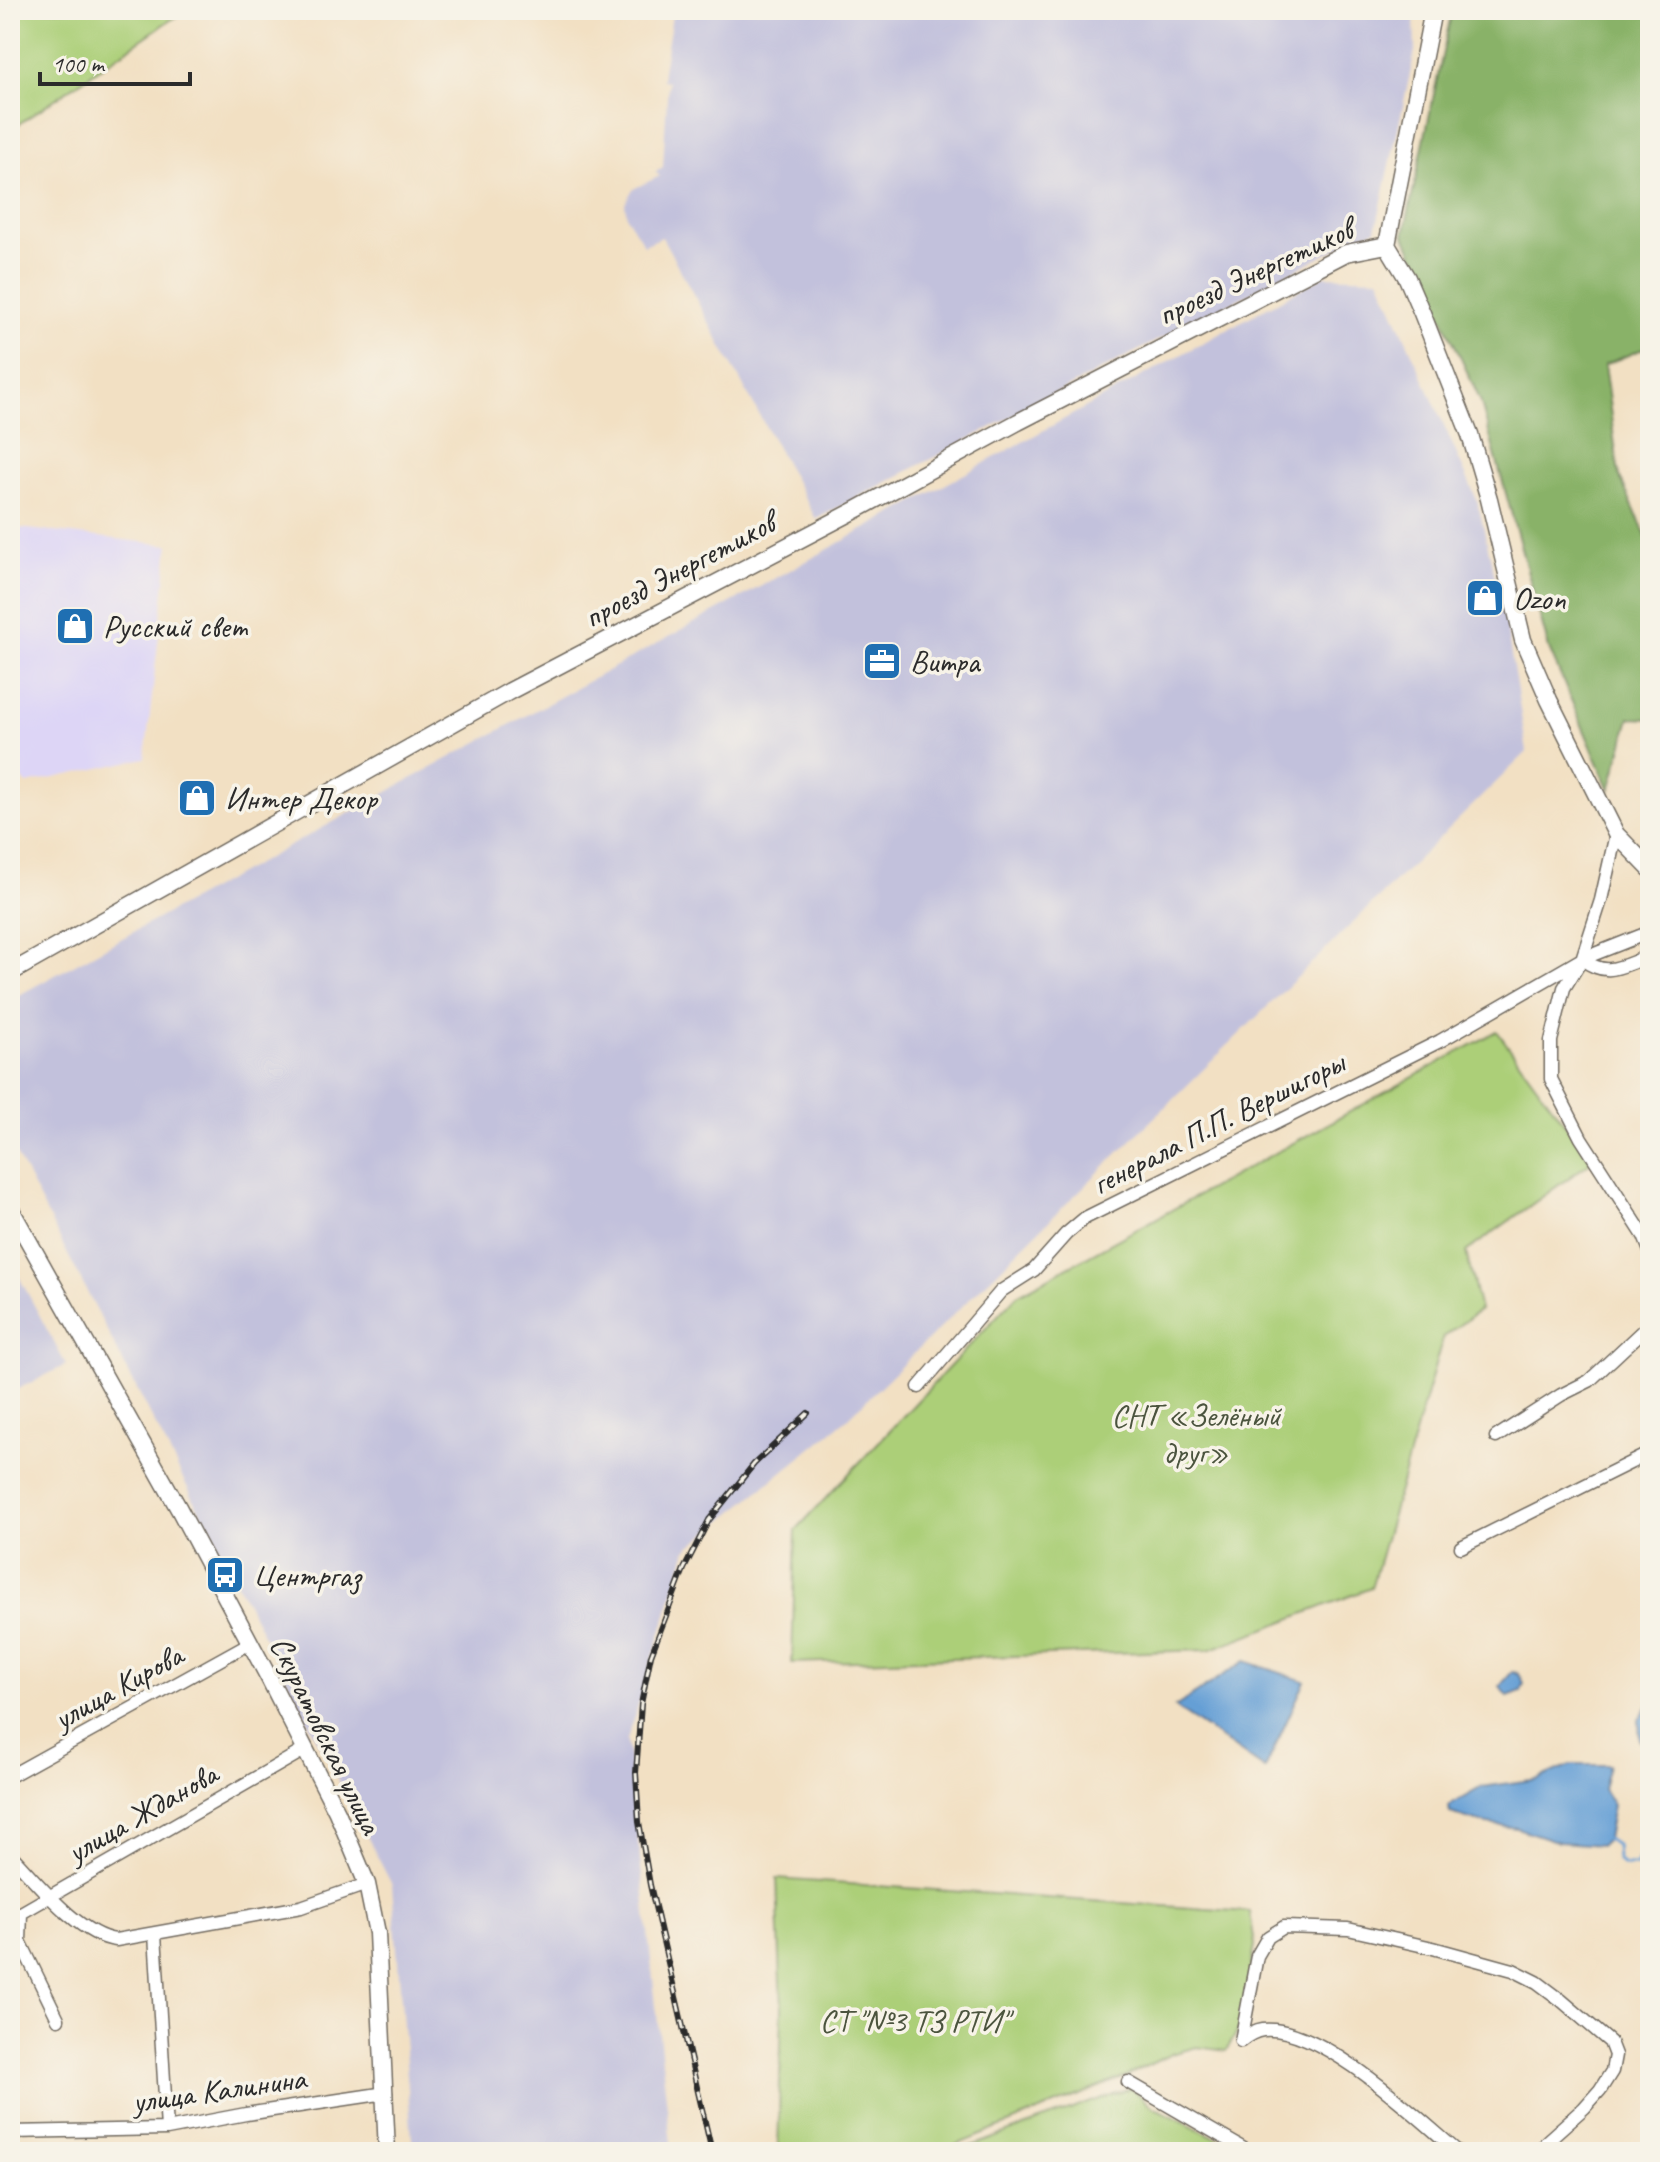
<svg xmlns="http://www.w3.org/2000/svg" width="1660" height="2162" font-family="Caveat,sans-serif">
	<style>
		.built { fill: #ddd5f6 }
		.industrial { fill: #c2c1dc }
		.green { fill: #accf78; stroke: #6c7d52; stroke-width: 2 }
		.forest { fill: #89b268; stroke: #5a6e4a; stroke-width: 2 }
		.water { fill: #659fd5; stroke: #486580; stroke-width: 2 }
		.lines { fill: none; stroke-linecap: round; stroke-linejoin: round }
		.stream { stroke: #659fd5; stroke-width: 3 }
		.street-casing { stroke: #716a60; stroke-width: 15 }
		.secondary-casing { stroke: #716a60; stroke-width: 19 }
		.street { stroke: #fff; stroke-width: 12 }
		.secondary { stroke: #fff; stroke-width: 16 }
		.rail-casing { stroke: #2b2b2b; stroke-width: 6 }
		.rail { stroke: #f7f3e8; stroke-width: 3; stroke-dasharray: 9; stroke-linecap: butt }
		.labels { text-anchor: middle; dominant-baseline: central; stroke-width: 7; stroke-linejoin: round; paint-order: stroke }
		.street-label { font-size: 32px; fill: #2b2b2b; stroke: #f7f3e8 }
		.poi-label { font-size: 32px; fill: #2b2b2b; stroke: #f7f3e8; text-anchor: start }
		.park-label { font-size: 32px; fill: #4b543e; stroke: #f7f3e8 }
	</style>
	<rect width="100%" height="100%" fill="#f7f3e8"/>
	<filter id="ink" filterUnits="userSpaceOnUse"><feTurbulence type="fractalNoise" baseFrequency=".0125" numOctaves="2"/><feDisplacementMap in="SourceGraphic" scale="16" xChannelSelector="R" yChannelSelector="G"/><feConvolveMatrix kernelMatrix="1 2 1 2 8 2 1 2 1" color-interpolation-filters="sRGB"/></filter>
	<filter id="wash" filterUnits="userSpaceOnUse"><feTurbulence type="fractalNoise" baseFrequency=".006" numOctaves="4" result="noise"/><feDisplacementMap in="SourceGraphic" scale="32" xChannelSelector="R" yChannelSelector="G"/><feGaussianBlur stdDeviation="1.8" result="paint"/><feColorMatrix in="noise" values="0 0 0 0 0 0 0 0 0 0 0 0 0 0 0 0 0 1.4 0 .05"/><feComposite in="paint" operator="in"/></filter>
	<g filter="url(#wash)">
		<rect width="100%" height="100%" fill="#f2e0c3"/>
		<path class="built" d="M 10,527 L 169,545 L 145,758 L 27,784 L 10,764 Z"/>
		<path class="industrial" d="M 673,10 L 1414,10 L 1415,51 L 1376,229 L 1181,328 L 816,519 L 662,237 L 644,245 L 627,218 L 625,203 L 633,189 L 660,176 L 655,172 L 663,167 L 668,81 L 662,80 L 663,71 Z
			M 1324,276 L 1379,278 L 1477,500 L 1506,624 L 1527,752 L 846,1420 L 687,1549 L 627,1740 L 672,2152 L 413,2152 L 392,1885 L 10,1142 L 10,1000 Z
			M 11,1262 L 66,1365 L 10,1393 L 10,1263 Z"/>
		<path class="green" d="M 10,10 L 189,10 L 167,22 L 10,130 Z
			M 1497,1031 L 1592,1161 L 1466,1252 L 1480,1310 L 1443,1337 L 1371,1588 L 1209,1650 L 792,1663 L 796,1530 L 1017,1295 Z
			M 777,1879 L 1250,1912 L 1255,1945 L 1239,2029 L 1226,2051 L 1197,2047 L 1171,2054 L 1124,2077 L 939,2152 L 778,2152 L 782,2009 Z
			M 1130,2088 L 1152,2106 L 1245,2152 L 955,2152 Z"/>
		<path class="forest" d="M 1452,10 L 1650,10 L 1650,346 L 1604,365 L 1619,475 L 1650,545 L 1650,719 L 1630,718 L 1610,790 L 1549,649 L 1480,400 L 1404,234 Z"/>
		<path class="water" d="M 1245,1661 L 1305,1681 L 1265,1769 L 1175,1707 Z
			M 1512,1672 L 1519,1673 L 1524,1683 L 1521,1691 L 1508,1696 L 1500,1686 Z
			M 1650,1703 L 1650,1746 L 1640,1741 L 1639,1719 Z
			M 1570,1765 L 1609,1765 L 1603,1789 L 1613,1805 L 1607,1839 L 1601,1845 L 1559,1842 L 1517,1828 L 1487,1824 L 1450,1813 L 1449,1806 L 1482,1787 L 1538,1779 Z"/>
		<g class="lines">
			<path class="stream" d="M 1607,1839 L 1616,1845 L 1617,1859 L 1624,1865 L 1636,1865 L 1645,1847 L 1650,1844"/>
		</g>
	</g>
	<g filter="url(#ink)">
		<g class="lines">
			<defs>
				<path id="street" d="M 1616,834 L 1601,900 L 1582,959 L 1564,988 L 1551,1041 L 1551,1079 L 1581,1138 L 1644,1236 L 1650,1251
					M 1582,959 C 1608,979 1622,965 1650,956
					M 919,1387 L 1001,1291 L 1034,1270 L 1066,1234 L 1085,1218 L 1440,1041 L 1582,959 L 1650,932
					M 1496,1437 L 1561,1395 L 1589,1381 L 1650,1324
					M 1461,1547 L 1650,1453
					M 10,1776 L 250,1643
					M 10,1854 C 36,1881 79,1936 116,1940 L 301,1907 L 367,1884
					M 155,1934 L 167,2129
					M 58,2019 L 20,1941 L 21,1913 L 306,1749
					M 1241,2041 L 1257,1956 L 1268,1937 L 1284,1927 L 1348,1929 L 1433,1948 L 1513,1970 L 1537,1982 L 1561,2000 L 1610,2042 L 1615,2055 L 1612,2071 L 1600,2090 L 1584,2108 L 1547,2141 L 1540,2152
					M 1241,2041 C 1247,2036 1255,2031 1263,2030 C 1320,2024 1416,2116 1458,2152
					M 1128,2082 L 1249,2152
					M 10,2132 L 167,2129 L 246,2114 L 386,2093"/>
				<path id="secondary" d="M 1387,245 L 1407,278 L 1422,313 L 1470,435 L 1489,499 L 1523,640 L 1549,700 L 1616,834 L 1650,869
					M 1387,245 L 1433,10
					M 10,973 L 510,691 L 858,509 L 1018,422 L 1346,253 L 1387,245
					M 10,1208 L 179,1509 L 269,1678 L 337,1812 L 367,1884 L 377,1933 L 387,2152"/>
			</defs>
			<use href="#street" class="street-casing"/>
			<use href="#secondary" class="secondary-casing"/>
			<use href="#street" class="street"/>
			<use href="#secondary" class="secondary"/>
			<defs>
				<path id="rail" d="M 712,2152 L 650,1885 L 639,1822 L 636,1773 L 641,1704 L 651,1655 L 684,1569 L 709,1520 L 754,1464 L 808,1413"/>
			</defs>
			<use href="#rail" class="rail-casing"/>
			<use href="#rail" class="rail"/>
		</g>
	</g>
	<defs>
		<symbol id="shop-square" viewBox="-11 -11 22 22"><rect x="-9" y="-9" width="18" height="18" rx="4" fill="#1f6fb2" stroke="#f7f3e8"/><path d="M-5-2.5h2.3a2.7 3.5 0 0 1 5.4 0H5L5.5 6h-11ZM-1.5-2.5h3a1.5 2.3 0 0 0-3 0Z" fill="#fff"/></symbol>
		<symbol id="office-square" viewBox="-11 -11 22 22"><rect x="-9" y="-9" width="18" height="18" rx="4" fill="#1f6fb2" stroke="#f7f3e8"/><path d="M-6-3h4V-5.5h4V-3h4V5H-6ZM-1-4.5V-3h2v-1.5ZM-6 0V1H6V0Z" fill="#fff"/></symbol>
		<symbol id="bus-square" viewBox="-11 -11 22 22"><rect x="-9" y="-9" width="18" height="18" rx="4" fill="#1f6fb2" stroke="#f7f3e8"/><path d="M-5-6H5V4H4V6H2V4H-2V6H-4V4H-5ZM-3.5-4V0h7V-4ZM-3.5 1.2v1.5H-2V1.2ZM2 1.2v1.5H3.5V1.2Z" fill="#fff"/></symbol>
	</defs>
	<g fill-rule="evenodd">
		<use href="#shop-square" x="1463" y="576" width="44" height="44"/>
		<use href="#shop-square" x="53" y="604" width="44" height="44"/>
		<use href="#office-square" x="860" y="639" width="44" height="44"/>
		<use href="#shop-square" x="175" y="776" width="44" height="44"/>
		<use href="#bus-square" x="203" y="1553" width="44" height="44"/>
	</g>
	<g class="labels">
		<g class="street-label">
			<text transform="translate(1255 272) rotate(-25)">проезд Энергетиков</text>
			<text transform="translate(679 570) rotate(-28)">проезд Энергетиков</text>
			<text transform="translate(1218 1123) rotate(-27)">генерала П.П. Вершигоры</text>
			<text transform="translate(118 1687) rotate(-29)">улица Кирова</text>
			<text transform="translate(326 1735) rotate(64)">Скуратовская улица</text>
			<text transform="translate(142 1813) rotate(-30)">улица Жданова</text>
			<text transform="translate(219 2090) rotate(-8)">улица Калинина</text>
		</g>
		<g class="poi-label">
			<text x="1513" y="598">Ozon</text>
			<text x="103" y="626">Русский свет</text>
			<text x="910" y="661">Витра</text>
			<text x="225" y="798">Интер Декор</text>
			<text x="253" y="1575">Центргаз</text>
		</g>
		<g class="park-label">
			<text x="1196" y="1415">СНТ «Зелёный<tspan x="1196" dy="37">друг»</tspan></text>
			<text x="914" y="2020">СТ "№3 ТЗ РТИ"</text>
		</g>
	</g>
	<rect width="1660" height="2162" fill="none" stroke="#f7f3e8" stroke-width="40"/>
	<path d="M40 72v12h150v-12" fill="none" stroke="#2b2b2b" stroke-width="4"/>
	<text x="52" y="72" font-size="24" fill="#2b2b2b" stroke="#f7f3e8" stroke-width="6" paint-order="stroke">100 m</text>
</svg>
